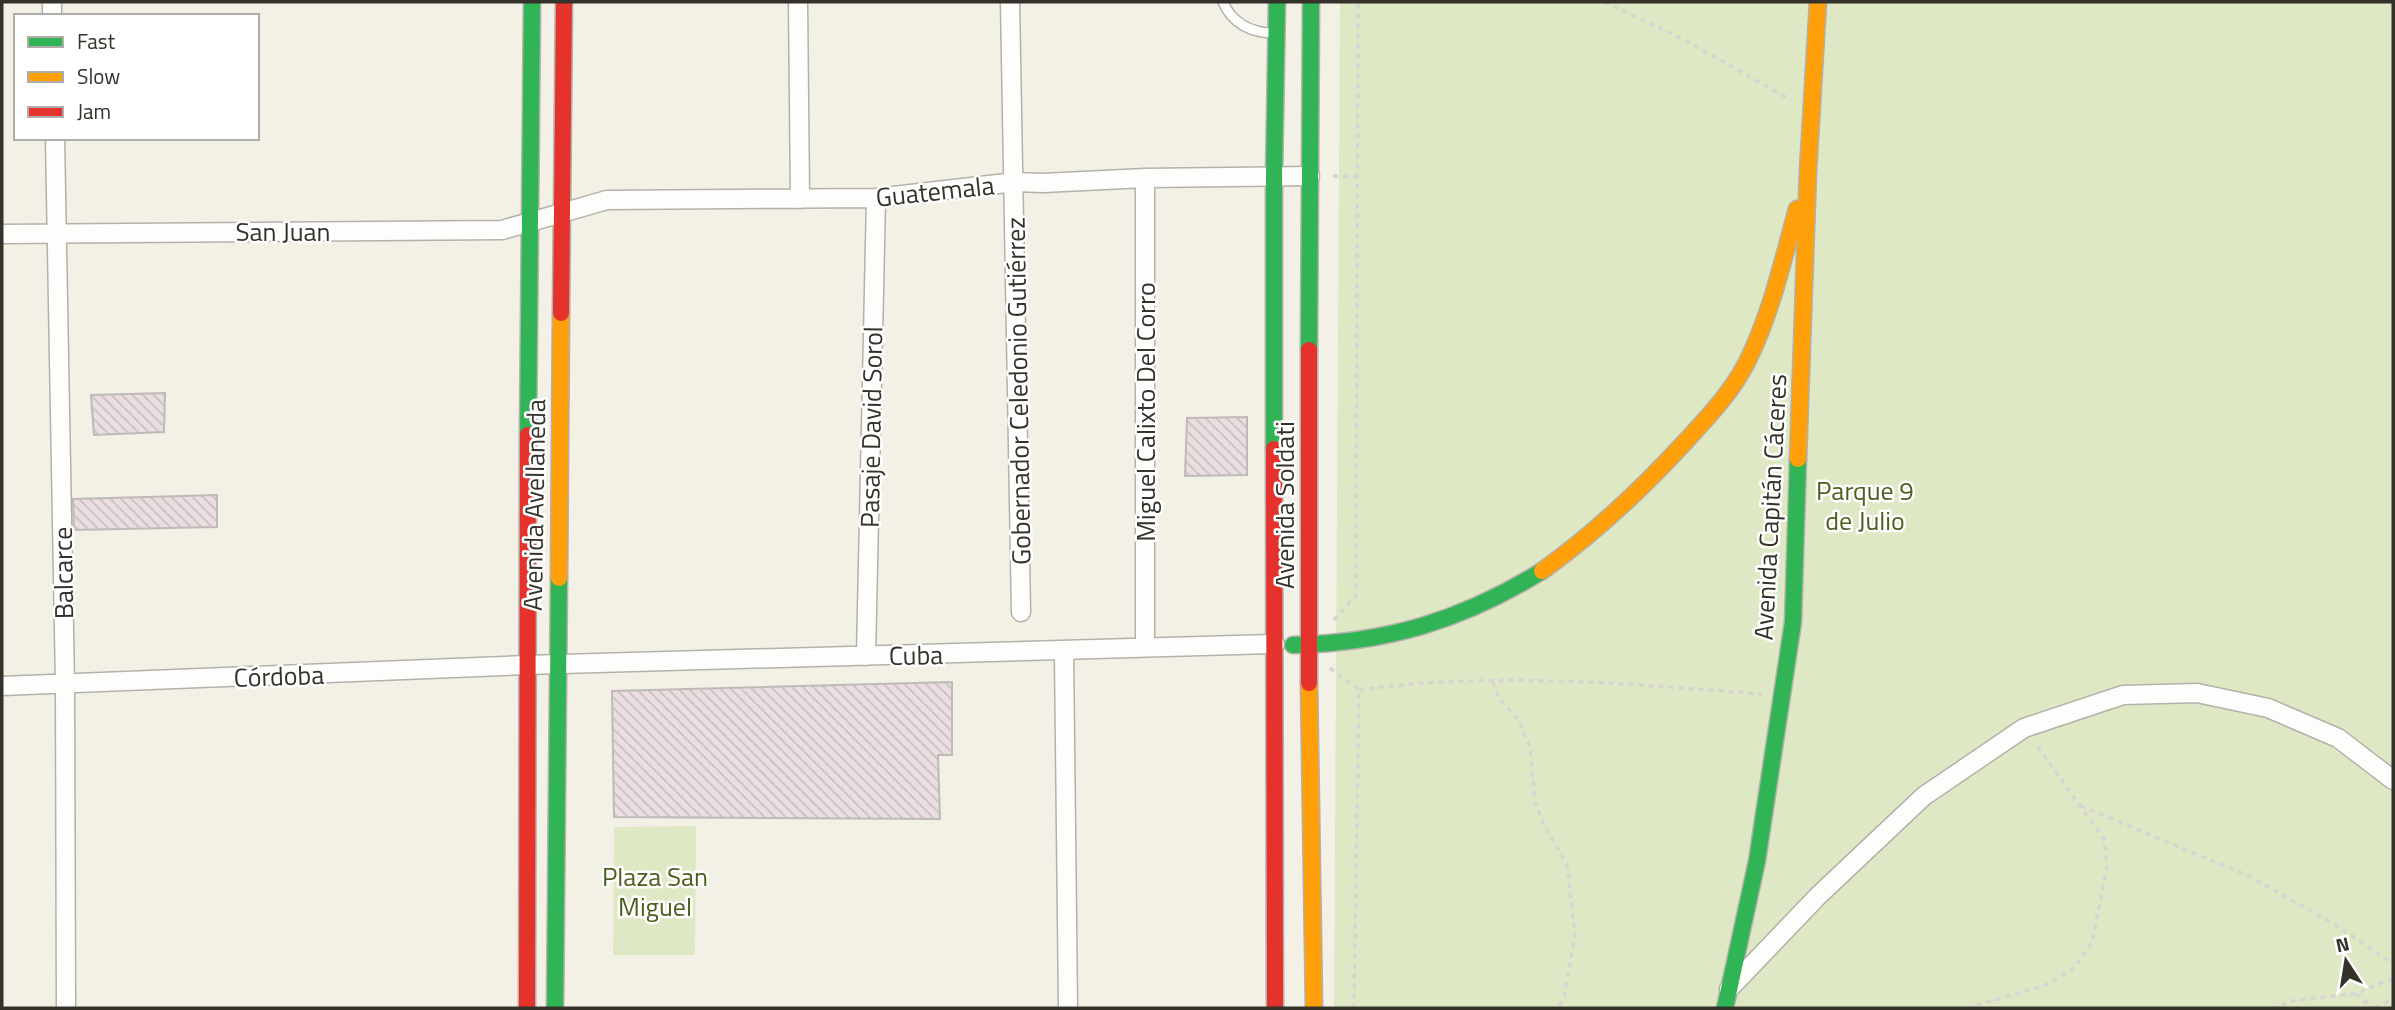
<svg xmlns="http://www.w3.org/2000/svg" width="2395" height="1010" font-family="'Titillium Web',sans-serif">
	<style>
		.park { fill: #dfe8c5 }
		.building { fill: url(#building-back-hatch); stroke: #bfbab8; stroke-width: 2 }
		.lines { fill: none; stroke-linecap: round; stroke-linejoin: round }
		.lane-casing { stroke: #b3b1a9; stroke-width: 12 }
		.street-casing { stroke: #b3b1a9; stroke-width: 21 }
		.fast-casing { stroke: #b3b1a9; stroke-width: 19 }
		.slow-casing { stroke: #b3b1a9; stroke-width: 19 }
		.jam-casing { stroke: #b3b1a9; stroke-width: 19 }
		.path { stroke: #d6d5d2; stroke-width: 3.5; stroke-dasharray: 5 5; stroke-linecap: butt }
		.lane { stroke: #fdfdfb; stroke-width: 9 }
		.street { stroke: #fdfdfb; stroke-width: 18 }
		.fast { stroke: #30b455; stroke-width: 16 }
		.slow { stroke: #ff9f0a; stroke-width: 16 }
		.jam { stroke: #e5322d; stroke-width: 16 }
		.labels { text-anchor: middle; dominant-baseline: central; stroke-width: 5; stroke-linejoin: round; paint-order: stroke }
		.street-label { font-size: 26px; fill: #34322b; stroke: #fff }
		.park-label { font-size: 26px; fill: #4c5e1c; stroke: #fff }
	</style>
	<defs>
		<pattern id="building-back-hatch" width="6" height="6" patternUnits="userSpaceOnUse" patternTransform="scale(1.75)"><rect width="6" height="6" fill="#eadee0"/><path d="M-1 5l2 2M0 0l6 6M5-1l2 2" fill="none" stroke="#c9bfc0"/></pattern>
	</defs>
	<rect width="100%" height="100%" fill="#f3f0e6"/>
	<path class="park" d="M 1340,2 L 2393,2 L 2393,1008 L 1334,1008 Z
		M 696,826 L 695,955 L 613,955 L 614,827 Z"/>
	<path class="building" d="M 165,393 L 164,432 L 94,435 L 91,395 Z
		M 1247,417 L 1247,475 L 1185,476 L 1187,418 Z
		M 217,495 L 217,527 L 74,530 L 73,499 Z
		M 952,682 L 952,755 L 938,755 L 940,819 L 614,817 L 612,691 Z"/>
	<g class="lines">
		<defs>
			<path id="lane" d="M 1223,2 C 1232,23 1251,33 1274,33"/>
			<path id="street" d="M 52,2 L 52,16
				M 798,2 L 800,199
				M 1010,2 L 1021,612
				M 55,138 L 65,685 L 66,1008
				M 1145,178 L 1145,646
				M 2,234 L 502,230 L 607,200 L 876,198 L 1015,182 L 1043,183 L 1145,178 L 1310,176
				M 1064,652 L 1068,1008
				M 866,656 L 876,198
				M 2,686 L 526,665 L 1275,644
				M 1729,989 L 1818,896 L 1924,796 L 2024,728 L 2123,695 L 2197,693 L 2268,708 L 2338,738 L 2393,780"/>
			<path id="fast" d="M 1309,350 L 1311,2
				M 528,435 L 532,2
				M 1274,449 L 1274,176 L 1277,2
				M 1293,645 C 1387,643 1463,620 1542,571
				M 555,1008 L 559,578
				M 1725,1008 L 1757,861 L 1793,622 L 1798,459"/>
			<path id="slow" d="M 1798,459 L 1808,171 L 1818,2
				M 1542,571 C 1595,533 1641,490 1685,442 C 1708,417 1732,392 1747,362 C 1771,314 1783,260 1797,209
				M 559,578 L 561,313
				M 1309,683 L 1314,1008"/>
			<path id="jam" d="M 561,313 L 564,2
				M 1274,449 L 1275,1008
				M 1309,683 L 1309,350
				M 527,1008 L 528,435"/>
		</defs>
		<use href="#lane" class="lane-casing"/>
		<use href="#street" class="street-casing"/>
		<use href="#fast" class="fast-casing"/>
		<use href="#slow" class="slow-casing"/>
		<use href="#jam" class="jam-casing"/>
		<path class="path" d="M 1604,2 L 1681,38 L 1791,100
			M 1333,176 L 1356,177
			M 1334,620 L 1356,595 L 1358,2
			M 1330,668 L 1359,690 L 1354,1008
			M 1493,682 L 1499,698 L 1519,721 L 1530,748 L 1535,801 L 1543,823 L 1567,865 L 1575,934 L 1564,998 L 1558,1008
			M 1359,690 C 1492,671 1628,684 1762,694
			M 2081,806 L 2249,876 L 2339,927 L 2393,964
			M 2356,994 L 2373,1008
			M 1967,1008 L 2046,985 L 2074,968 L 2092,943 L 2107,866 L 2104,839 L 2035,743
			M 2272,1008 L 2296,1000 L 2355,994 L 2393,978
			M 2375,1008 L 2393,999"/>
		<use href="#lane" class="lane"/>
		<use href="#street" class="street"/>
		<use href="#fast" class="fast"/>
		<use href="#slow" class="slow"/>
		<use href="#jam" class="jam"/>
	</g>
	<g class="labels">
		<g class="street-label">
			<text transform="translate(935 191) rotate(-6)">Guatemala</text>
			<text x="283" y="231">San Juan</text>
			<text transform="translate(1018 391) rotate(-91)">Gobernador Celedonio Gutiérrez</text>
			<text transform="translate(1145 412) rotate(-90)">Miguel Calixto Del Corro</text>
			<text transform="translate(871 427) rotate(-89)">Pasaje David Sorol</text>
			<text transform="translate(534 505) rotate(-89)">Avenida Avellaneda</text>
			<text transform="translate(1284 505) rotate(-90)">Avenida Soldati</text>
			<text transform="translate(1770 507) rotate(-87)">Avenida Capitán Cáceres</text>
			<text transform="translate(63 573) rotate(-91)">Balcarce</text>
			<text transform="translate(916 655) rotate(-1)">Cuba</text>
			<text transform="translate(279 676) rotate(-2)">Córdoba</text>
		</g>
		<g class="park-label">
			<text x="1865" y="490">Parque 9<tspan x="1865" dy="30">de Julio</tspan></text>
			<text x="655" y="876">Plaza San<tspan x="655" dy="30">Miguel</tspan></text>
		</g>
	</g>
	<rect width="2395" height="1010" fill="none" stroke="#34322b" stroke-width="7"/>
	<rect x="14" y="14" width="245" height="126" fill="#ffffff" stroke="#aeadaa" stroke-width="2"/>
	<rect x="28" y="37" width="35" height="10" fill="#30b455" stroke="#aeadaa" stroke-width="2"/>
	<text x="77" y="49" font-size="21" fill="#34322b">Fast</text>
	<rect x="28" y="72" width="35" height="10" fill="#ff9f0a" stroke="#aeadaa" stroke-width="2"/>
	<text x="77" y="84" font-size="21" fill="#34322b">Slow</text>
	<rect x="28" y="107" width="35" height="10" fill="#e5322d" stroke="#aeadaa" stroke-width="2"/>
	<text x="77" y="119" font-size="21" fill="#34322b">Jam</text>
	<g transform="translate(2346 961) rotate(348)" stroke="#ffffff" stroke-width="5" paint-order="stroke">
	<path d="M0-5L12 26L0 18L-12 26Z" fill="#34322b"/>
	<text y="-10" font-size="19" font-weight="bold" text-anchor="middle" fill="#34322b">N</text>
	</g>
</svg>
